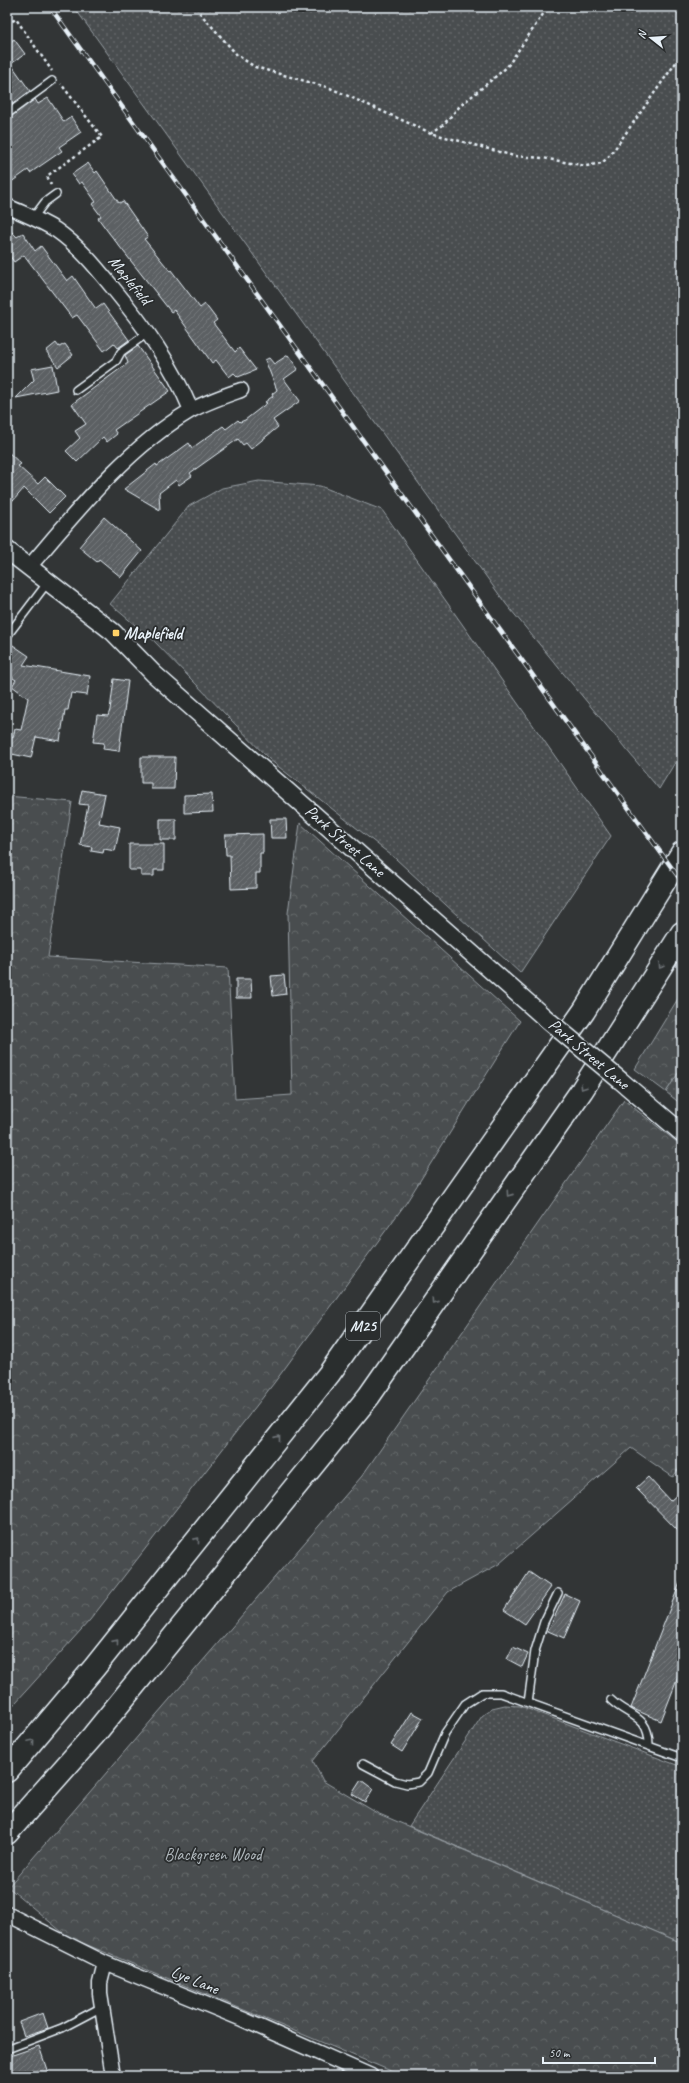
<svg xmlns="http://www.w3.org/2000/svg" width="689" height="2083" font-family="Caveat,sans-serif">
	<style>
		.grass { fill: url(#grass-dots); stroke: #989fa4 }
		.forest { fill: url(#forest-crowns); stroke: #989fa4 }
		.building { fill: url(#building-hatch); stroke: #e8f1f8 }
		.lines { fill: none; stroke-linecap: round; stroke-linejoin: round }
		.service-casing { stroke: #e8f1f8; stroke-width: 10 }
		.minor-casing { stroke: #e8f1f8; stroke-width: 17 }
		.tertiary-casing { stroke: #e8f1f8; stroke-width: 20 }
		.motorway-casing { stroke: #e8f1f8; stroke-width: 25 }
		.path { stroke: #e8f1f8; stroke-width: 2.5; stroke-dasharray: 3 3; stroke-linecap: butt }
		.service { stroke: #2a2d2e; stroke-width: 7 }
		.minor { stroke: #2a2d2e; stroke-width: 14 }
		.tertiary { stroke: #2a2d2e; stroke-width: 17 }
		.motorway { stroke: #2a2d2e; stroke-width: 22 }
		.rail-casing { stroke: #e8f1f8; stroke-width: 4.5 }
		.rail { stroke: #2a2d2e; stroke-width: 3; stroke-dasharray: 9; stroke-linecap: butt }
		.tertiary-bridge-casing { stroke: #e8f1f8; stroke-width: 20; stroke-linecap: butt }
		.tertiary-bridge { stroke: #2a2d2e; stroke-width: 17 }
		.oneway { stroke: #6c7275 }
		.poi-dot { fill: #ffd166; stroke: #2a2d2e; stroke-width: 1.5 }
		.labels { text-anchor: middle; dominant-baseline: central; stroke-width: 3.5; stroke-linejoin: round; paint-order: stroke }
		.shield { fill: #2a2d2e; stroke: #afb6bb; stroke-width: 1 }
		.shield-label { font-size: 16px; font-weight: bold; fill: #e8f1f8 }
		.street-label { font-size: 17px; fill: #e8f1f8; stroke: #2a2d2e }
		.poi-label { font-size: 17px; font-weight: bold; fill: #e8f1f8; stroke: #2a2d2e; text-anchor: start }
		.park-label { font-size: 17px; fill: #b0b8bd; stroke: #2a2d2e }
	</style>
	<defs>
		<pattern id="grass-dots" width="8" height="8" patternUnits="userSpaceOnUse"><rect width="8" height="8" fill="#494d4f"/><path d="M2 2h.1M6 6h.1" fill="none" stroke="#636769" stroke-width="1.8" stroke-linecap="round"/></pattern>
		<pattern id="forest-crowns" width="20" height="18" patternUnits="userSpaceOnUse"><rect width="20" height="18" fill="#494d4f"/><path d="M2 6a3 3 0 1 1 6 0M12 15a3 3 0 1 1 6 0" fill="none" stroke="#636769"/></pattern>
		<pattern id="building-hatch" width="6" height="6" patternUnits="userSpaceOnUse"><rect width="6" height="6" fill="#5c6063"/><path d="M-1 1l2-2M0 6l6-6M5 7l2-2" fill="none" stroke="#73777a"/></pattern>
	</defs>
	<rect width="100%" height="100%" fill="#323536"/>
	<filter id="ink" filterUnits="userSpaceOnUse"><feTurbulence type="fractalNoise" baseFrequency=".025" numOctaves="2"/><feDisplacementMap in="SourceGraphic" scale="8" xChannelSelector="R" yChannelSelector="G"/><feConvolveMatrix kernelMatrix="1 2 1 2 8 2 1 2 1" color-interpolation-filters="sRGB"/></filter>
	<g filter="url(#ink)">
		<path class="grass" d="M 74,7 L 682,7 L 682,751 L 659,789 L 506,604 Z
			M 259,481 L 320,486 L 382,510 L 611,836 L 520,973 L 396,859 L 270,760 L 153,640 L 110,604 L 189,506 L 222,488 Z
			M 682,1067 L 682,1105 L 666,1092 Z
			M 505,1705 L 520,1706 L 682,1767 L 682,1943 L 409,1826 L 482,1716 L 492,1708 Z"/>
		<path class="forest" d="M 7,796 L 72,802 L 48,957 L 228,968 L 235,1099 L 292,1095 L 288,913 L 300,823 L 520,1021 L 406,1203 L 274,1383 L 90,1620 L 7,1712 Z
			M 682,992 L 682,1067 L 666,1092 L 635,1069 Z
			M 624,1100 L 682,1146 L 682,1464 L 673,1477 L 631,1448 L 499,1564 L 448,1592 L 313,1761 L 323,1781 L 377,1813 L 682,1943 L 682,2076 L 403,2076 L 68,1937 L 8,1887 L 362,1476 Z"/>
		<path class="building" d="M 14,39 L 25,54 L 11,64 L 30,91 L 7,108 L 7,44 Z
			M 48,98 L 64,122 L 71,117 L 81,132 L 59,147 L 62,151 L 30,173 L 28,170 L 7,185 L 7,119 L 35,99 L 38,104 Z
			M 88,163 L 95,173 L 97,171 L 119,203 L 123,201 L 148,237 L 144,239 L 170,271 L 171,270 L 197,304 L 200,308 L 205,304 L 217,320 L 213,323 L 235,352 L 239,348 L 256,370 L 238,377 L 234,373 L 229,377 L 216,360 L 212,363 L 174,310 L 171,312 L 109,233 L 98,218 L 101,216 L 92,204 L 96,202 L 82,182 L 79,184 L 72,174 Z
			M 7,227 L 17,237 L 23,233 L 35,251 L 41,246 L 67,281 L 73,276 L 96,309 L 103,304 L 129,340 L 118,348 L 114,343 L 104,351 L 77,315 L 72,318 L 24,255 L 14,262 L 7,252 Z
			M 56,343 L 59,347 L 65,344 L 73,355 L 58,367 L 46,351 Z
			M 138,346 L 170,391 L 114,430 L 117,434 L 107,442 L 103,437 L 77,462 L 66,451 L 80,438 L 75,431 L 86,424 L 72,404 L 128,363 L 125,355 Z
			M 288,355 L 298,369 L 284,379 L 300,401 L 273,420 L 278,427 L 251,449 L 246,443 L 243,445 L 238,439 L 190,473 L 192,476 L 179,485 L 176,480 L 159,493 L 160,510 L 124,489 L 156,464 L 157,466 L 189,443 L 192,448 L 223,426 L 226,429 L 238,420 L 240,422 L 245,420 L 267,403 L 265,402 L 273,396 L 272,394 L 277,390 L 265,360 L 269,358 L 274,364 Z
			M 53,365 L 57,390 L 16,398 L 34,380 L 31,369 Z
			M 7,451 L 21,464 L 18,466 L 38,484 L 45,477 L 65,497 L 49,513 L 24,488 L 13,501 L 7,495 Z
			M 104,517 L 142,551 L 121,577 L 99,559 L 97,562 L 79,547 Z
			M 7,641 L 29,656 L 23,665 L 90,676 L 87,695 L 71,693 L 68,710 L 65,710 L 60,741 L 36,737 L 31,758 L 7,753 L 7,736 L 13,737 L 15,729 L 21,730 L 28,698 L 12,686 L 16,680 L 7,674 Z
			M 114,679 L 128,681 L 119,751 L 103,749 L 104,743 L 93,742 L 97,715 L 108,716 L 110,710 Z
			M 141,757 L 175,757 L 174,789 L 151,789 L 151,783 L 141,783 Z
			M 82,790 L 105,794 L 99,823 L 120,827 L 115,851 L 104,849 L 103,853 L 91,851 L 92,847 L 80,845 L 88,805 L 79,804 Z
			M 212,794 L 213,812 L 184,813 L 184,795 Z
			M 160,819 L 176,819 L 176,840 L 160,840 Z
			M 270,819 L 286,819 L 287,838 L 271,838 Z
			M 263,834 L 263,853 L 260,853 L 260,873 L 256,873 L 256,888 L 231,889 L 230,855 L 226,855 L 225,835 Z
			M 129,844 L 164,844 L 164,870 L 154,870 L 154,876 L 141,876 L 141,870 L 129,870 Z
			M 284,975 L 286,994 L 273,996 L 271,976 Z
			M 236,979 L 251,979 L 252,998 L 236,998 Z
			M 648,1477 L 670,1501 L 682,1490 L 682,1535 L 636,1488 Z
			M 529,1572 L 551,1587 L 525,1624 L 504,1610 Z
			M 681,1580 L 682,1667 L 661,1721 L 631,1708 Z
			M 565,1594 L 580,1601 L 564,1638 L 548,1631 Z
			M 513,1647 L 528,1654 L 522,1667 L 507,1659 Z
			M 412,1712 L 423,1718 L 402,1752 L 391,1745 Z
			M 361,1780 L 373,1789 L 365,1802 L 352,1794 Z
			M 43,2013 L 48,2028 L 24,2036 L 19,2022 Z
			M 39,2046 L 48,2073 L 41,2076 L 7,2076 L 7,2057 Z"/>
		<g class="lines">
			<defs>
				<path id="service" d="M 7,114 L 52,81
					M 33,218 L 45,202 L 56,194
					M 76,390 L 116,361 L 121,352 L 149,332
					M 7,636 L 48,582
					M 611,1700 C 628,1717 649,1714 649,1745
					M 528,1703 L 535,1651 L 544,1622 L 558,1593
					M 363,1764 L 395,1781 L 407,1784 L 419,1782 L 428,1773 L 445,1733 L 465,1704 L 482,1693 L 501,1693 L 682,1758
					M 7,2049 L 62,2028 L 102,2007"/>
				<path id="minor" d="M 7,206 C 24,214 40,220 56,230 C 79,246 96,267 113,288 C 145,327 172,364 191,410
					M 29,567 C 77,511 126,449 190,411 C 206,402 224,396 241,390
					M 7,1914 L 105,1963 L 242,2019 L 371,2076
					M 105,1963 L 100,1983 L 100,1994 L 113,2076"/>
				<path id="tertiary" d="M 7,550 L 113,632 L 154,674 L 544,1017
					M 621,1081 L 682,1133"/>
				<path id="motorway" d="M 7,1771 L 94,1668 L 329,1374 L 584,1011 L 682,853
					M 7,1833 L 93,1736 L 369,1396 L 582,1090 L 682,933"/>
			</defs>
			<use href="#service" class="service-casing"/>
			<use href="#minor" class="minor-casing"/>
			<use href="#tertiary" class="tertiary-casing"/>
			<use href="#motorway" class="motorway-casing"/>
			<path class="path" d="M 197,7 L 199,12 L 237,55 L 255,67 L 330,88 L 431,133 L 514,156 L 543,158 L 586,166 L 602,163 L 611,154 L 682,54
				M 7,24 L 16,19 L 52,71
				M 431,133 L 443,125 L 460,106 L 507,67 L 548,7
				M 51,185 L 47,176 L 102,137 L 61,84"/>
			<use href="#service" class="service"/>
			<use href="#minor" class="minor"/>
			<use href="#tertiary" class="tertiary"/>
			<use href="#motorway" class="motorway"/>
			<defs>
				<path id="rail" d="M 50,7 L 682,882"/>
			</defs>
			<use href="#rail" class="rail-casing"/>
			<use href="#rail" class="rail"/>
			<defs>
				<path id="tertiary-bridge" d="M 544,1017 L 621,1081"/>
			</defs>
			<use href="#tertiary-bridge" class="tertiary-bridge-casing"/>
			<use href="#tertiary-bridge" class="tertiary-bridge"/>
		</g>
		<defs><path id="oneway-chevron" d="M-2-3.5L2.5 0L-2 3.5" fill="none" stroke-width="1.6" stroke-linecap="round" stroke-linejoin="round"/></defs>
		<g class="oneway">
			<use href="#oneway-chevron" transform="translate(661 966) rotate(123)"/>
			<use href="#oneway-chevron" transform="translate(583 1087) rotate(123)"/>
			<use href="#oneway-chevron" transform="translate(509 1194) rotate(125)"/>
			<use href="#oneway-chevron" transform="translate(435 1301) rotate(125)"/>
			<use href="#oneway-chevron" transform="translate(278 1438) rotate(-51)"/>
			<use href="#oneway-chevron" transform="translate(197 1540) rotate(-51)"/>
			<use href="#oneway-chevron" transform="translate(116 1642) rotate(-51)"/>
			<use href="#oneway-chevron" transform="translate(32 1742) rotate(-50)"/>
		</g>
	</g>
	<rect class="poi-dot" x="112" y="629" width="8" height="8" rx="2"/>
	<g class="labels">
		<rect class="shield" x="346" y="1312" width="34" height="28" rx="3"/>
		<g class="shield-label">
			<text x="363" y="1326">M25</text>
		</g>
		<g class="street-label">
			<text transform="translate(130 280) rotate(51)">Maplefield</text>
			<text transform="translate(345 841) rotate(41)">Park Street Lane</text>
			<text transform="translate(589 1054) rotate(40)">Park Street Lane</text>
			<text transform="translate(195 1980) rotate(22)">Lye Lane</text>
		</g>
		<g class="poi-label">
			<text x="124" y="633">Maplefield</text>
		</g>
		<g class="park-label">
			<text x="213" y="1854">Blackgreen Wood</text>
		</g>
	</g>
	<rect width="689" height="2083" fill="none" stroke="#2a2d2e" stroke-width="24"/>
	<rect x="12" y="12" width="665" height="2059" fill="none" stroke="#e8f1f8" stroke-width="1.5" filter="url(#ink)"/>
	<g transform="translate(651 38) rotate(287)" stroke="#2a2d2e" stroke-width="3" paint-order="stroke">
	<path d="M0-3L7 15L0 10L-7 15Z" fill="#e8f1f8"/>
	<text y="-6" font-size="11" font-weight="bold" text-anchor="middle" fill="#e8f1f8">N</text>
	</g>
	<path d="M543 2057v6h112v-6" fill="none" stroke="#e8f1f8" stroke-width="2"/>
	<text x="549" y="2057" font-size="12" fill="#e8f1f8" stroke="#2a2d2e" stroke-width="3" paint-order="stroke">50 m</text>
</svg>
